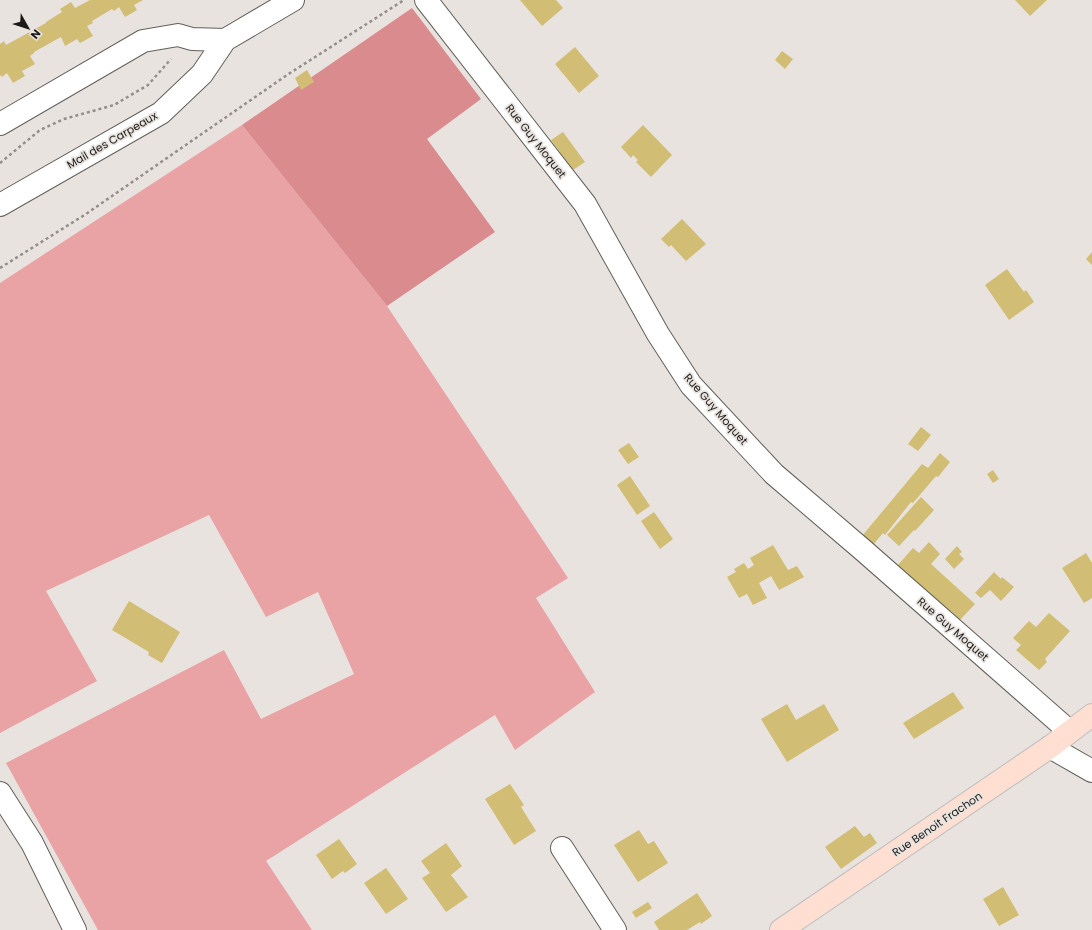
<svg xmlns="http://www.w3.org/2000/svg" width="1092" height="930" font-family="Poppins,sans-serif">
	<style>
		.green { fill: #eaa3a5 }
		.forest { fill: #da8b8e }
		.building { fill: #d2bd74 }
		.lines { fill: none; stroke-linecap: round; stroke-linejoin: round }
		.minor-casing { stroke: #63605c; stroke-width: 24 }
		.major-casing { stroke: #bfbfbe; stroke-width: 24 }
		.path { stroke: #918e8b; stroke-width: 2.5; stroke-dasharray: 3 3; stroke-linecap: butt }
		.minor { stroke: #fff; stroke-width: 22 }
		.major { stroke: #fedfd2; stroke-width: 22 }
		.labels { text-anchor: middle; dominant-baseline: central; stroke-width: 3.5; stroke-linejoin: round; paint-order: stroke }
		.street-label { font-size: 11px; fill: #1b1a18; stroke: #e8e3df }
	</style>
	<rect width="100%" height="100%" fill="#e8e3df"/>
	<path class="green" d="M 242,125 L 387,306 L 568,578 L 536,598 L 595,692 L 515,750 L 495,715 L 266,861 L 312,930 L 98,930 L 6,763 L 224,650 L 261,719 L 354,674 L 318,592 L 266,617 L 209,515 L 46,591 L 97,681 L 0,733 L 0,283 Z"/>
	<path class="forest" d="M 412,8 L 481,99 L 427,139 L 495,232 L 387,306 L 242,125 Z"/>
	<path class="building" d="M 90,0 L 143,0 L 134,5 L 137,10 L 125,17 L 119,7 L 114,11 L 112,9 L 92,21 L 93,23 L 87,26 L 93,36 L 80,43 L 77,39 L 65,46 L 61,37 L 34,52 L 34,53 L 30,56 L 35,64 L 22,71 L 25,76 L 13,83 L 7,73 L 2,77 L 0,75 L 0,44 L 4,41 L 6,45 L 46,23 L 46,22 L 62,12 L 60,9 L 71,2 L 75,8 Z
		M 520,0 L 556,0 L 563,8 L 542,26 Z
		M 1015,0 L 1047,0 L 1030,16 Z
		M 575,47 L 599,76 L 579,93 L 555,64 Z
		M 782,51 L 793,59 L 785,69 L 775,60 Z
		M 307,70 L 314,82 L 301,90 L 295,78 Z
		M 643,125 L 672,155 L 651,177 L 636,162 L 638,160 L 633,155 L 631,158 L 621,147 Z
		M 563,132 L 585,162 L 573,170 L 551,140 Z
		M 682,219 L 706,244 L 686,261 L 671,245 L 669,247 L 661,239 Z
		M 1092,252 L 1092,265 L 1086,259 Z
		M 1007,269 L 1024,292 L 1026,290 L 1034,302 L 1009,320 L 985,285 Z
		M 921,427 L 931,435 L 918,451 L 908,444 Z
		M 629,443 L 639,457 L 628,464 L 618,450 Z
		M 940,453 L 950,462 L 938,477 L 936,476 L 913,503 L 911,502 L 885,535 L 883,533 L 873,545 L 862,536 L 922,464 L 928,468 Z
		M 993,470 L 999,479 L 993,483 L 987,474 Z
		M 630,476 L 650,506 L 637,515 L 617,485 Z
		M 921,497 L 934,510 L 915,531 L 914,530 L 899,546 L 887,535 Z
		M 654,512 L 673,539 L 660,549 L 641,521 Z
		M 929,542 L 940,554 L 931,564 L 975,604 L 960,620 L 951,611 L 949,613 L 897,566 L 913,548 L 919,553 Z
		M 773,545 L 788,570 L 797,566 L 804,577 L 779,590 L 771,576 L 759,583 L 767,598 L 753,605 L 747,594 L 739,598 L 727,577 L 736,572 L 734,569 L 744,563 L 748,569 L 754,565 L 750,558 Z
		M 957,546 L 962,552 L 959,554 L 964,559 L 954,569 L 945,559 Z
		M 1086,553 L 1092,563 L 1092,598 L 1084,603 L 1062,568 Z
		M 994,572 L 1001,579 L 1002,577 L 1014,587 L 1001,601 L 990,590 L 981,598 L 975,593 Z
		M 129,601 L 180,632 L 162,663 L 148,655 L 149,652 L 112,630 Z
		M 1049,613 L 1070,631 L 1045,659 L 1047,662 L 1039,670 L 1016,650 L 1021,645 L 1013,638 L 1029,621 L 1036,627 Z
		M 953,692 L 964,708 L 914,739 L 903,723 Z
		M 787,704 L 796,720 L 824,704 L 839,730 L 787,762 L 761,719 Z
		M 510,784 L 524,805 L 521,807 L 536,831 L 514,845 L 485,799 Z
		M 855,826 L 864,837 L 870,833 L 877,843 L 841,869 L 825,847 Z
		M 639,830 L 648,844 L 654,841 L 668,863 L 638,882 L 614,845 Z
		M 339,839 L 357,864 L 345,873 L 343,871 L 332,879 L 316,855 Z
		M 446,843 L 462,866 L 451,875 L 468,897 L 446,912 L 422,878 L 430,873 L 421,861 Z
		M 386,868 L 408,899 L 386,914 L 364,883 Z
		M 1003,887 L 1019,915 L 999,926 L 983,899 Z
		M 697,893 L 712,916 L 701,924 L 700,922 L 687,930 L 659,930 L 654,922 Z
		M 648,902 L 652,908 L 636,918 L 632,912 Z"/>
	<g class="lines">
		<defs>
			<path id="minor" d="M 426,0 L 585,204 L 658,334 L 691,385 L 774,474 L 863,550 L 1069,731
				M 225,40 L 293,0
				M 0,124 L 143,41 L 178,35 L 192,39 L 225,40 L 202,74 L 161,113 L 0,205
				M 1050,747 L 1092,771
				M 0,793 L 32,843 L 75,930
				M 562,848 L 615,930"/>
			<path id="major" d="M 781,930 L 1050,747 L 1092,715"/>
		</defs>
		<use href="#minor" class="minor-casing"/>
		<use href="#major" class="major-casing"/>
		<path class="path" d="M 0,163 L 40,130 L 64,119 L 114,105 L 148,85 L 171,59
			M 0,268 L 86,214 L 287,75 L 404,0"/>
		<use href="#minor" class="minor"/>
		<use href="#major" class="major"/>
	</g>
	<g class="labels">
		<g class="street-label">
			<text transform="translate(112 140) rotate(-30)">Mail des Carpeaux</text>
			<text transform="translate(536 141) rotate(52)">Rue Guy Moquet</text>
			<text transform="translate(716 409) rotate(49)">Rue Guy Moquet</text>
			<text transform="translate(953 629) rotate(41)">Rue Guy Moquet</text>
			<text transform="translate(937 824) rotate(-34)">Rue Benoit Frachon</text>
		</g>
	</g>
	<g transform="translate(28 28) rotate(129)" stroke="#e8e3df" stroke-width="3" paint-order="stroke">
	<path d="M0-3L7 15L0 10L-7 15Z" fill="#1b1a18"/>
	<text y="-6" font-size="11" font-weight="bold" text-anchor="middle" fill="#1b1a18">N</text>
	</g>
</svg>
